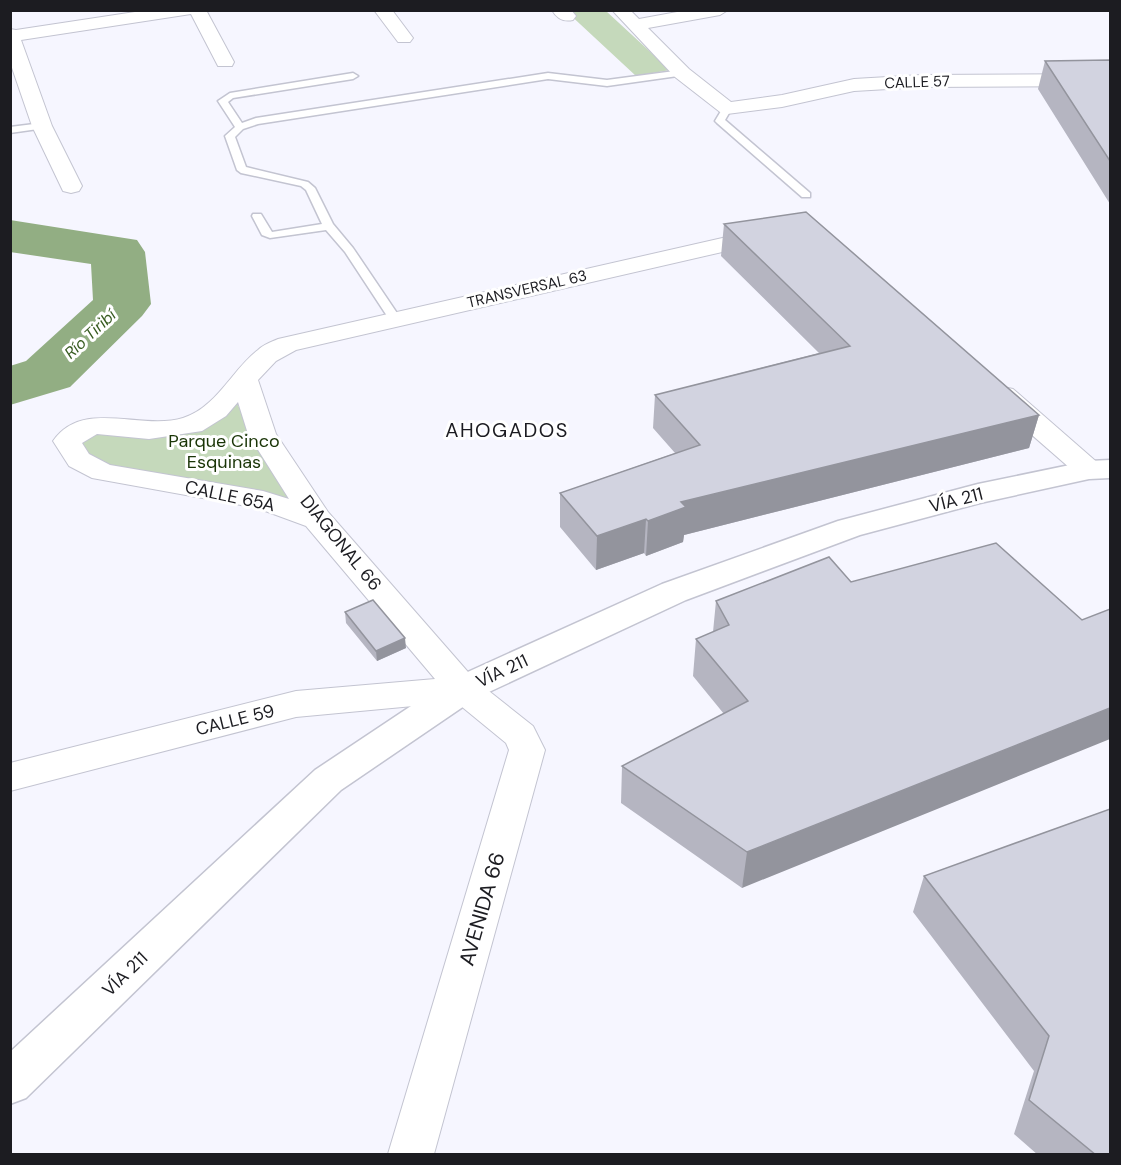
<svg xmlns="http://www.w3.org/2000/svg" width="1121" height="1165" font-family="'DM Sans',sans-serif">
	<style>
		.green { fill: #c5d9bb }
		.lines { fill: none; stroke-linecap: round; stroke-linejoin: round }
		.river { fill: #92ae83; fill-rule: evenodd }
		.service-casing { stroke: #c3c4d1; stroke-width: 3 }
		.minor-casing { stroke: #c3c4d1; stroke-width: 2 }
		.secondary-casing { stroke: #c3c4d1; stroke-width: 3 }
		.service { fill: #fff; fill-rule: evenodd }
		.minor { fill: #fff; fill-rule: evenodd }
		.secondary { fill: #fff; fill-rule: evenodd }
		.wall { fill: #b5b5c1 }
		.shaded-wall { fill: #93949d }
		.building { fill: #d2d3e0; stroke: #93949d; stroke-width: 1.5 }
		.labels { text-anchor: middle; dominant-baseline: central; stroke-width: 6; stroke-linejoin: round; paint-order: stroke }
		.far-street-label { font-size: 15px; fill: #1c1c21; stroke: #fff }
		.far-water-label { font-size: 16px; font-style: italic; fill: #375b20; stroke: #fff }
		.park-label { font-size: 18px; fill: #1a3507; stroke: #fff }
		.street-label { font-size: 18px; fill: #1c1c21; stroke: #fff }
		.neighbourhood-label { font-size: 20px; letter-spacing: 1.5px; fill: #1c1c21; stroke: #fff }
		.near-street-label { font-size: 21px; fill: #1c1c21; stroke: #fff }
	</style>
	<rect width="100%" height="100%" fill="#f6f6ff"/>
	<path class="green" d="M 566,11 L 606,11 L 670,70 L 636,76 Z
		M 236,402 L 292,499 L 263,492 L 107,467 L 92,461 L 78,445 L 97,429 L 145,436 Z"/>
	<g class="lines">
		<path class="river" d="M 10,220 L 137,240 L 145,252 L 151,304 L 142,316 L 70,387 L 10,405 L 10,366 L 26,361 L 93,300 L 91,264 L 10,252 Z"/>
		<defs>
			<path id="service" d="M 682,70 L 685,71 L 685,75 L 607,86 L 548,79 L 258,124 L 243,129 L 235,137 L 246,167 L 308,182 L 315,188 L 333,224 L 353,248 L 401,319 L 395,323 L 391,322 L 345,252 L 326,230 L 270,238 L 262,235 L 252,216 L 253,214 L 261,214 L 272,232 L 322,224 L 306,190 L 301,186 L 241,173 L 237,170 L 225,136 L 235,127 L 218,101 L 230,93 L 353,73 L 358,76 L 353,79 L 233,98 L 228,102 L 242,123 L 256,118 L 548,73 L 607,80 Z
				M 724,106 L 732,108 L 725,120 L 810,193 L 810,197 L 802,197 L 717,123 L 715,121 Z
				M 42,123 L 47,126 L 45,128 L 10,133 L 10,127 Z"/>
			<path id="minor" d="M 148,10 L 206,10 L 234,62 L 232,66 L 218,66 L 191,14 L 21,40 L 52,126 L 82,186 L 79,191 L 71,193 L 63,191 L 32,126 L 10,62 L 10,29 L 16,30 Z
				M 374,10 L 392,10 L 413,38 L 410,42 L 398,42 Z
				M 552,10 L 571,10 L 576,16 L 573,20 C 564,22 557,19 552,10 Z
				M 612,10 L 630,10 L 639,19 L 688,10 L 728,10 L 720,15 L 648,28 L 689,69 L 731,102 L 782,95 L 854,79 L 922,75 L 1110,74 L 1110,86 L 922,87 L 854,91 L 782,107 L 727,114 L 720,112 L 675,77 Z
				M 762,229 L 770,231 L 774,236 L 770,241 L 296,350 L 276,361 L 258,380 L 276,434 L 328,512 L 475,680 L 533,726 L 545,750 L 434,1154 L 388,1154 L 509,750 L 506,743 L 456,702 L 296,717 L 10,791 L 10,763 L 296,691 L 435,679 L 306,526 L 257,508 L 92,478 L 69,466 L 53,441 C 83,398 141,431 183,418 C 216,408 232,370 258,350 C 263,345 271,342 278,339 ZM 238,402 L 248,434 L 289,499 L 263,491 L 110,465 L 89,454 L 82,443 L 97,434 L 149,439 L 202,431 L 226,416 Z
				M 1003,387 L 1013,389 L 1099,464 L 1103,470 L 1099,476 L 1089,479 L 1079,476 L 993,401 L 990,395 L 993,389 Z"/>
			<path id="secondary" d="M 1110,460 L 1110,478 L 1089,479 L 980,503 L 860,535 L 686,600 L 476,698 L 341,790 L 26,1098 L 10,1104 L 10,1052 L 315,770 L 450,680 L 662,584 L 838,521 L 978,484 L 1089,461 Z"/>
		</defs>
		<use href="#service" class="service-casing"/>
		<use href="#minor" class="minor-casing"/>
		<use href="#secondary" class="secondary-casing"/>
		<use href="#service" class="service"/>
		<use href="#minor" class="minor"/>
		<use href="#secondary" class="secondary"/>
	</g>
	<path class="wall" d="M 1110,60 L 1110,204 L 1038,89 L 1045,61 Z
		M 724,224 L 1039,415 L 1029,448 L 684,535 L 683,542 L 646,556 L 644,553 L 596,570 L 560,527 L 560,493 L 675,453 L 653,428 L 655,395 L 819,353 L 721,256 Z
		M 829,557 L 742,888 L 621,803 L 622,766 L 724,714 L 693,676 L 696,639 L 713,632 L 716,601 Z
		M 345,612 L 406,648 L 377,661 L 346,623 Z
		M 1110,809 L 1110,1155 L 1038,1155 L 1014,1134 L 1034,1071 L 913,912 L 924,876 Z"/>
	<path class="shaded-wall" d="M 1039,415 L 1029,448 L 684,535 L 683,542 L 646,556 L 648,521 L 681,502 Z
		M 646,519 L 644,553 L 596,570 L 597,536 Z
		M 405,638 L 406,648 L 377,661 L 376,651 Z
		M 1110,708 L 1110,739 L 742,888 L 747,852 Z"/>
	<path class="building" d="M 1110,60 L 1110,161 L 1045,61 Z
		M 806,212 L 1039,415 L 681,502 L 686,507 L 648,521 L 646,519 L 597,536 L 560,493 L 700,445 L 655,395 L 850,346 L 724,224 Z
		M 996,543 L 1082,620 L 1110,609 L 1110,708 L 747,852 L 622,766 L 748,701 L 696,639 L 729,625 L 716,601 L 829,557 L 851,582 Z
		M 373,600 L 405,638 L 376,651 L 345,612 Z
		M 1110,809 L 1110,1155 L 1096,1155 L 1029,1100 L 1049,1036 L 924,876 Z"/>
	<g class="labels">
		<g class="far-street-label">
			<text transform="translate(917 82) rotate(-2)">CALLE 57</text>
			<text transform="translate(527 289) rotate(-13)">TRANSVERSAL 63</text>
		</g>
		<g class="far-water-label">
			<text transform="translate(90 334) rotate(-43)">Río Tiribí</text>
		</g>
		<g class="park-label">
			<text x="224" y="441">Parque Cinco<tspan x="224" dy="21">Esquinas</tspan></text>
		</g>
		<g class="street-label">
			<text transform="translate(230 496) rotate(12)">CALLE 65A</text>
			<text transform="translate(956 500) rotate(-14)">VÍA 211</text>
			<text transform="translate(341 543) rotate(51)">DIAGONAL 66</text>
			<text transform="translate(502 671) rotate(-25)">VÍA 211</text>
			<text transform="translate(235 720) rotate(-14)">CALLE 59</text>
			<text transform="translate(125 974) rotate(-44)">VÍA 211</text>
		</g>
		<g class="neighbourhood-label">
			<text x="507" y="430">AHOGADOS</text>
		</g>
		<g class="near-street-label">
			<text transform="translate(482 909) rotate(-74)">AVENIDA 66</text>
		</g>
	</g>
	<rect width="1121" height="1165" fill="none" stroke="#1c1c21" stroke-width="24"/>
</svg>
